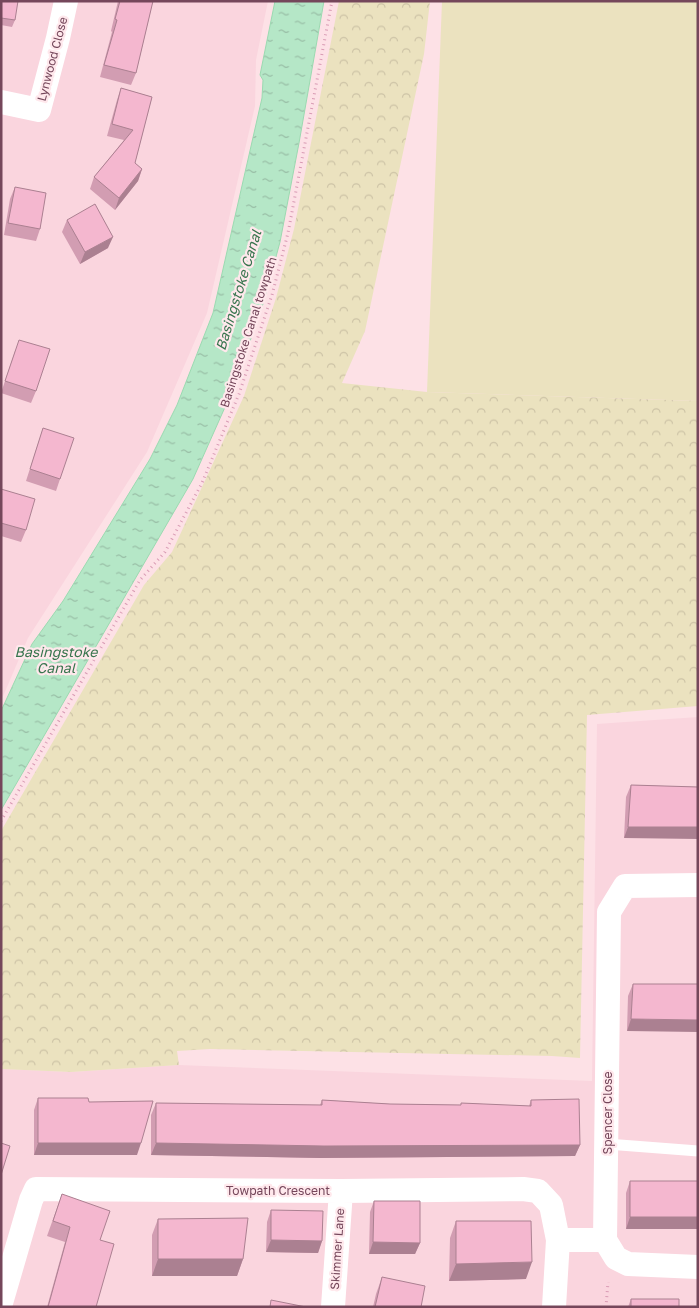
<svg xmlns="http://www.w3.org/2000/svg" width="699" height="1308" font-family="'Golos Text',sans-serif">
	<style>
		.residential { fill: #fad5de }
		.green { fill: #ebe2bf }
		.forest { fill: url(#forest-crowns) }
		.water { fill: url(#water-ripples); stroke: #9bdab1 }
		.lines { fill: none; stroke-linecap: round; stroke-linejoin: round }
		.path { stroke: #d99bb4; stroke-width: 3; stroke-dasharray: 1 4; stroke-linecap: butt }
		.lane { stroke: #fff; stroke-width: 11 }
		.street { stroke: #fff; stroke-width: 24 }
		.wall { fill: #d29db2 }
		.shaded-wall { fill: #ab8091 }
		.building { fill: #f4b7cf; stroke: #ab8091 }
		.labels { text-anchor: middle; dominant-baseline: central; stroke-width: 4.5; stroke-linejoin: round; paint-order: stroke }
		.street-label { font-size: 12px; fill: #75475b; stroke: #ffe8ec }
		.water-label { font-size: 14px; font-style: italic; fill: #38754e; stroke: #ffe8ec }
	</style>
	<defs>
		<pattern id="forest-crowns" width="20" height="18" patternUnits="userSpaceOnUse" patternTransform="scale(1.25)"><rect width="20" height="18" fill="#ebe2bf"/><path d="M2 6a3 3 0 1 1 6 0M12 15a3 3 0 1 1 6 0" fill="none" stroke="#cdc3a6"/></pattern>
		<pattern id="water-ripples" width="26" height="14" patternUnits="userSpaceOnUse" patternTransform="scale(1.25)"><rect width="26" height="14" fill="#b5e7c7"/><path d="M2 4q2-2 4 0t4 0M15 11q2-2 4 0t4 0" fill="none" stroke="#98bda5"/></pattern>
	</defs>
	<rect width="100%" height="100%" fill="#fde1e6"/>
	<path class="residential" d="M 1,1 L 268,1 L 256,60 L 255,106 L 207,313 L 147,452 L 28,638 L 1,701 Z
		M 698,717 L 698,1307 L 1,1307 L 1,1069 L 71,1072 L 179,1065 L 592,1081 L 597,724 Z"/>
	<path class="green" d="M 442,1 L 698,1 L 698,401 L 427,392 Z"/>
	<path class="forest" d="M 339,1 L 430,1 L 424,54 L 365,331 L 342,383 L 427,392 L 698,401 L 698,706 L 587,715 L 580,1058 L 552,1056 L 210,1049 L 177,1051 L 179,1065 L 71,1072 L 1,1069 L 1,831 L 144,585 L 172,552 L 244,396 L 276,298 L 294,229 Z"/>
	<path class="water" d="M 275,1 L 324,1 L 299,143 L 280,242 L 264,301 L 234,387 L 193,479 L 1,810 L 1,711 L 32,644 L 63,601 L 150,459 L 177,405 L 213,313 L 262,98 L 263,80 L 260,75 Z"/>
	<g class="lines">
		<path class="path" d="M 1,821 L 140,580 L 165,552 L 202,483 L 239,394 L 272,295 L 288,233 L 332,1
			M 606,1307 L 608,1282"/>
		<path class="lane" d="M 607,1144 L 698,1151"/>
		<path class="street" d="M 1,102 L 39,110 L 58,38 L 66,1
			M 698,885 L 625,886 L 609,912 L 605,1240 L 616,1258 L 628,1264 L 698,1267
			M 1,1303 L 31,1200 L 36,1189 L 341,1191 L 523,1189 L 538,1191 L 551,1205 L 558,1240 L 605,1240
			M 333,1307 L 341,1191
			M 554,1307 L 558,1240"/>
	</g>
	<path class="wall" d="M 1,1 L 15,20 L 12,27 L 1,25 Z
		M 118,1 L 153,1 L 136,73 L 131,85 L 100,77 L 112,32 L 111,31 Z
		M 121,88 L 152,97 L 135,163 L 142,169 L 138,181 L 115,210 L 90,189 L 94,177 L 124,140 L 107,136 L 117,100 Z
		M 15,187 L 40,229 L 36,241 L 4,235 L 10,199 Z
		M 67,220 L 108,248 L 80,264 L 62,232 Z
		M 15,351 L 36,391 L 31,403 L 1,393 Z
		M 43,428 L 60,479 L 56,491 L 26,481 Z
		M 1,489 L 26,530 L 21,542 L 1,536 Z
		M 631,785 L 698,787 L 624,838 L 626,797 Z
		M 633,984 L 698,984 L 627,1031 L 628,996 Z
		M 38,1098 L 89,1102 L 137,1155 L 34,1155 L 34,1110 Z
		M 322,1100 L 390,1104 L 461,1105 L 461,1103 L 529,1106 L 531,1100 L 580,1145 L 575,1156 L 320,1158 L 151,1155 L 151,1115 L 156,1103 L 320,1105 Z
		M 630,1181 L 698,1181 L 626,1229 L 626,1193 Z
		M 62,1194 L 100,1240 L 96,1307 L 47,1307 L 65,1242 L 47,1236 Z
		M 374,1201 L 420,1243 L 415,1254 L 369,1254 L 370,1212 Z
		M 271,1210 L 322,1241 L 318,1253 L 266,1252 L 267,1222 Z
		M 158,1219 L 243,1259 L 237,1276 L 152,1276 L 152,1235 Z
		M 456,1221 L 526,1279 L 449,1281 L 450,1238 Z
		M 382,1277 L 421,1307 L 373,1307 L 376,1294 Z
		M 631,1299 L 679,1307 L 628,1307 Z"/>
	<path class="shaded-wall" d="M 142,169 L 138,181 L 115,210 L 119,198 Z
		M 113,237 L 108,248 L 80,264 L 85,252 Z
		M 628,827 L 698,827 L 698,839 L 624,838 Z
		M 631,1019 L 698,1020 L 698,1032 L 627,1031 Z
		M 38,1143 L 141,1143 L 137,1155 L 34,1155 Z
		M 156,1143 L 580,1145 L 575,1156 L 320,1158 L 151,1155 Z
		M 630,1217 L 698,1217 L 698,1229 L 626,1229 Z
		M 271,1240 L 322,1241 L 318,1253 L 266,1252 Z
		M 373,1242 L 420,1243 L 415,1254 L 369,1254 Z
		M 158,1259 L 243,1259 L 237,1276 L 152,1276 Z
		M 532,1262 L 526,1279 L 449,1281 L 456,1264 Z"/>
	<path class="building" d="M 1,1 L 18,1 L 15,20 L 1,18 Z
		M 120,1 L 153,1 L 136,73 L 104,65 L 117,20 L 115,19 Z
		M 121,88 L 152,97 L 135,163 L 142,169 L 119,198 L 94,177 L 133,130 L 112,124 Z
		M 15,187 L 46,193 L 40,229 L 8,223 Z
		M 95,204 L 113,237 L 85,252 L 67,220 Z
		M 19,340 L 50,349 L 36,391 L 5,381 Z
		M 43,428 L 74,438 L 60,479 L 30,469 Z
		M 1,489 L 35,499 L 26,530 L 1,523 Z
		M 631,785 L 698,787 L 698,827 L 628,827 Z
		M 633,984 L 698,984 L 698,1020 L 631,1019 Z
		M 38,1098 L 88,1098 L 89,1102 L 153,1101 L 141,1143 L 38,1143 Z
		M 579,1099 L 580,1145 L 324,1146 L 156,1143 L 156,1103 L 322,1105 L 322,1100 L 390,1104 L 461,1105 L 461,1103 L 531,1106 L 531,1100 Z
		M 1,1143 L 10,1146 L 1,1175 Z
		M 630,1181 L 698,1181 L 698,1217 L 630,1217 Z
		M 62,1194 L 110,1211 L 100,1240 L 114,1244 L 96,1307 L 48,1307 L 70,1227 L 53,1221 Z
		M 374,1201 L 420,1201 L 420,1243 L 373,1242 Z
		M 271,1210 L 323,1211 L 322,1241 L 271,1240 Z
		M 248,1218 L 243,1259 L 158,1259 L 158,1219 Z
		M 456,1221 L 531,1221 L 532,1262 L 456,1264 Z
		M 382,1277 L 425,1286 L 421,1307 L 375,1307 Z
		M 631,1299 L 679,1299 L 679,1307 L 631,1307 Z
		M 271,1300 L 306,1307 L 270,1307 Z"/>
	<g class="labels">
		<g class="street-label">
			<text transform="translate(52 59) rotate(-75)">Lynwood Close</text>
			<text transform="translate(248 332) rotate(-72)">Basingstoke Canal towpath</text>
			<text transform="translate(607 1113) rotate(-90)">Spencer Close</text>
			<text x="278" y="1190">Towpath Crescent</text>
			<text transform="translate(337 1249) rotate(-86)">Skimmer Lane</text>
		</g>
		<g class="water-label">
			<text transform="translate(238 290) rotate(-73)">Basingstoke Canal</text>
			<text x="56" y="651">Basingstoke<tspan x="56" dy="16">Canal</tspan></text>
		</g>
	</g>
	<rect width="699" height="1308" fill="none" stroke="#75475b" stroke-width="5"/>
</svg>
